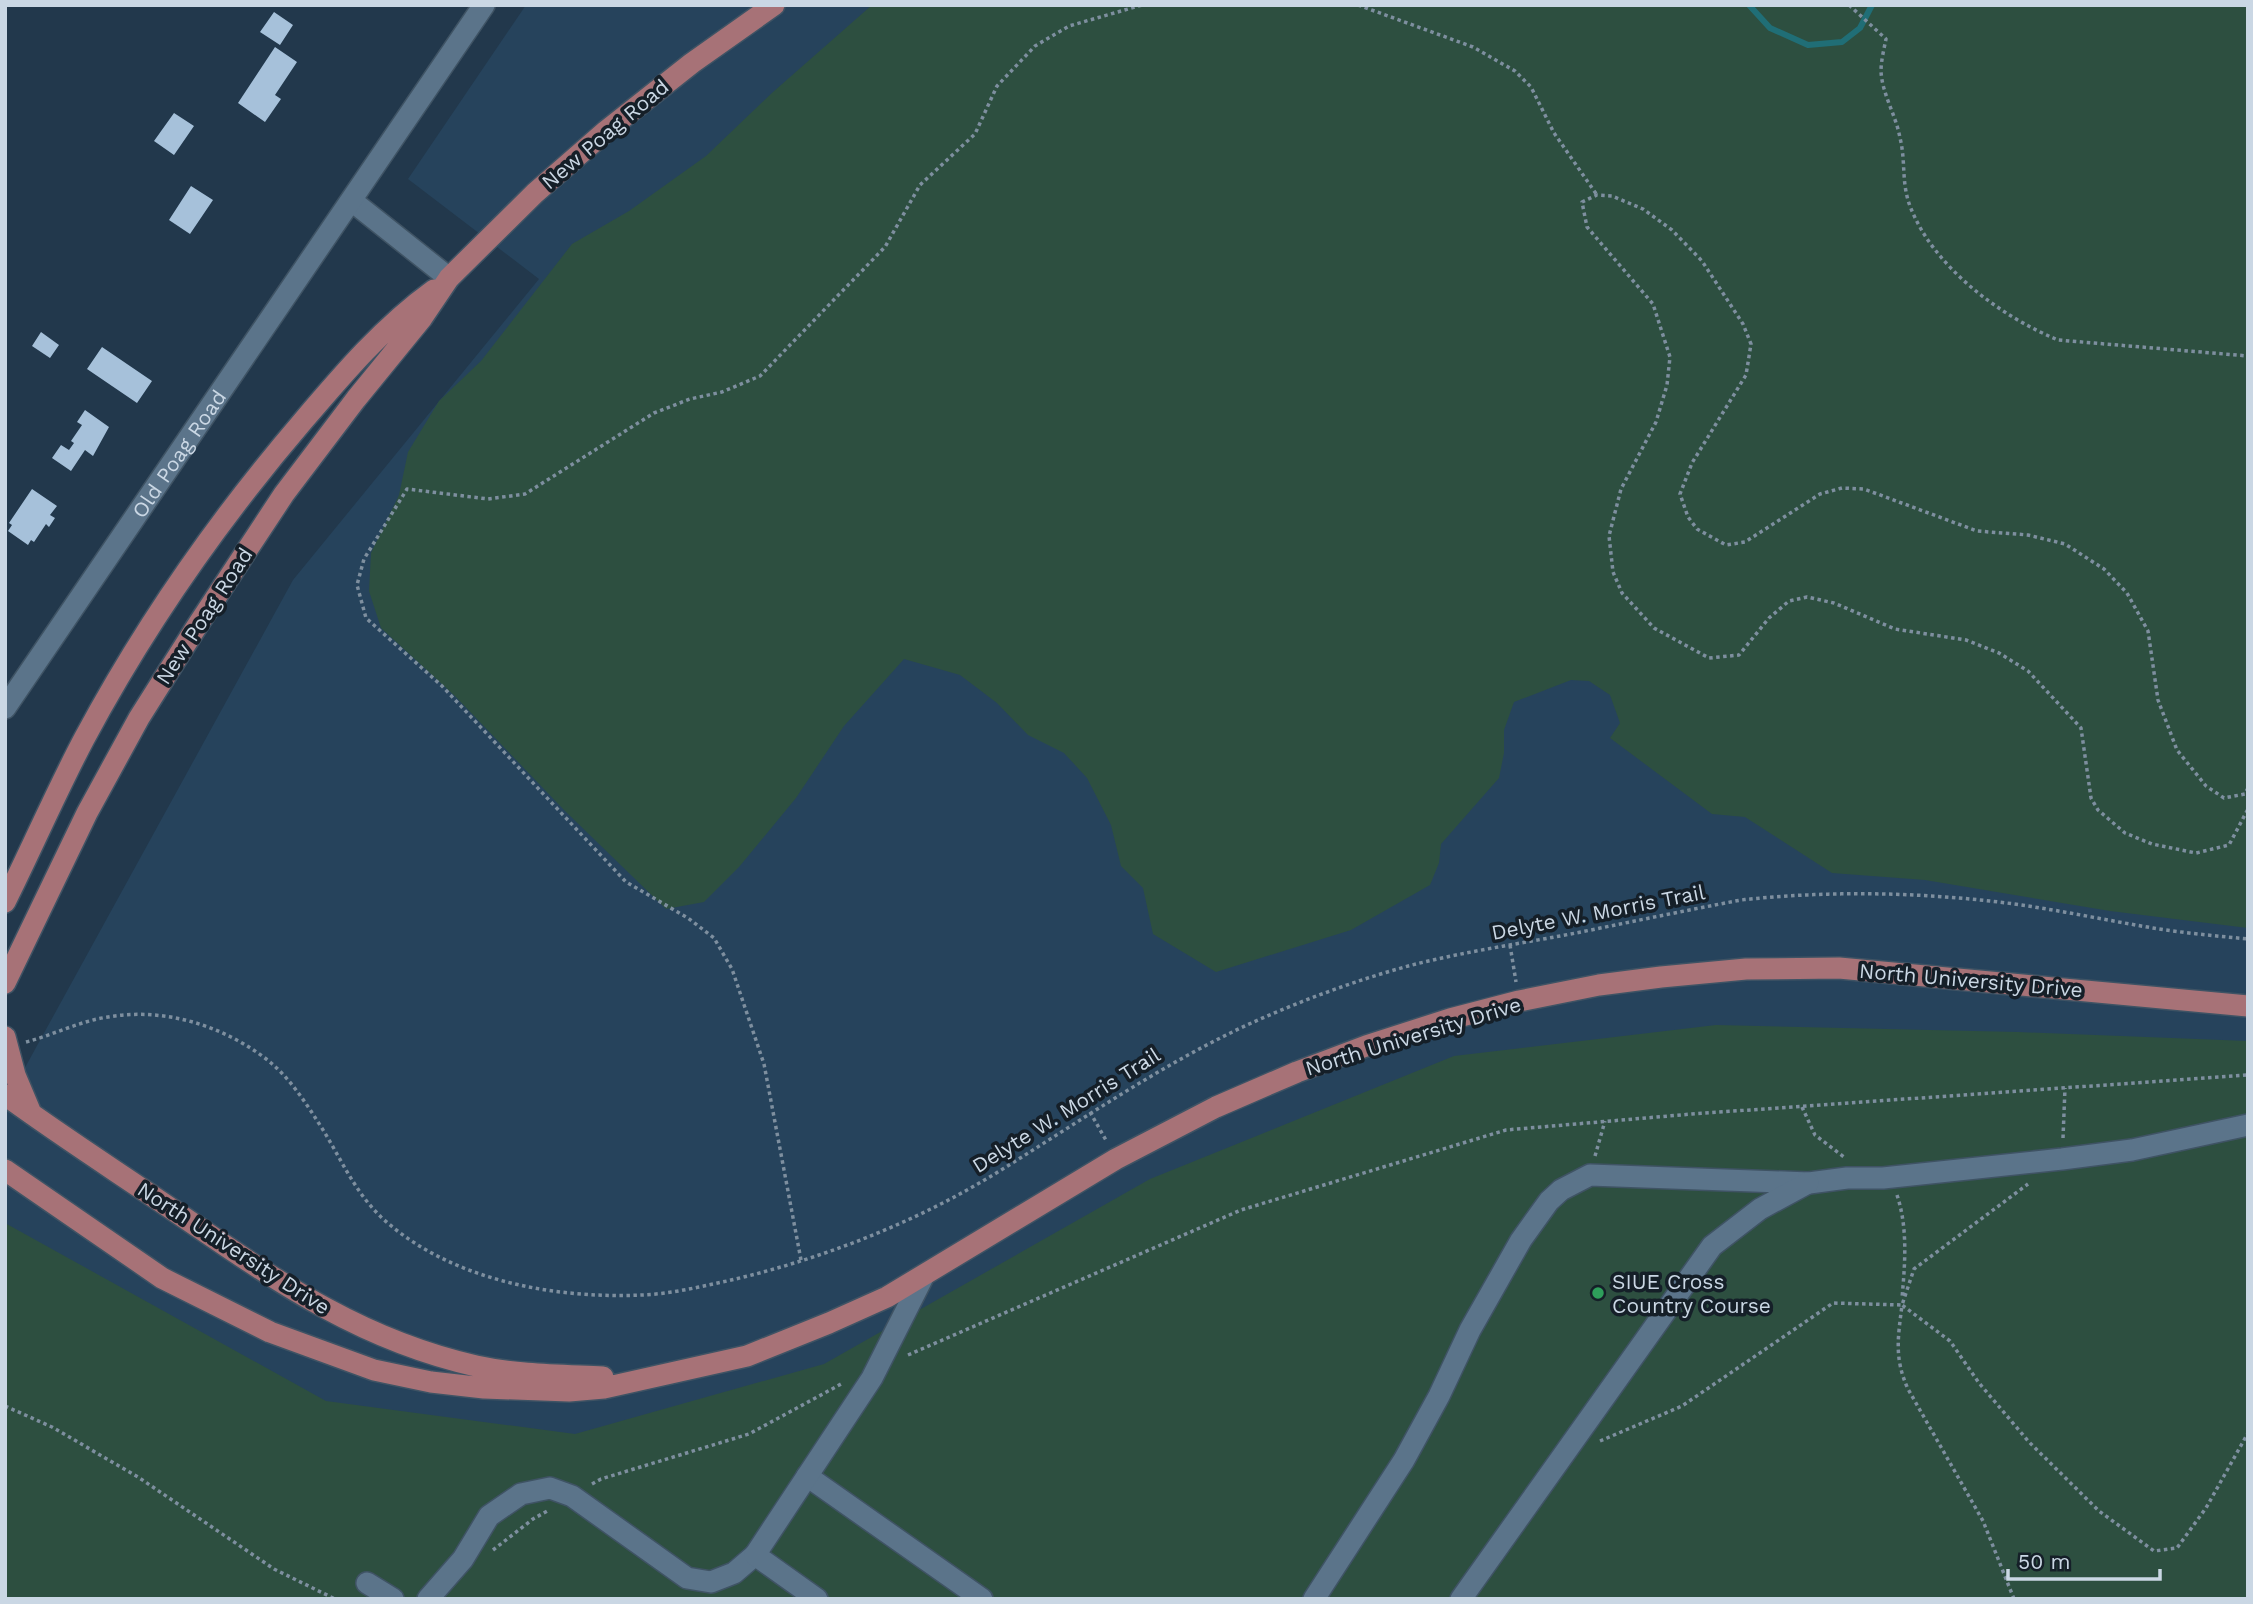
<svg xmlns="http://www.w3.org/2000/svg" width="2253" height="1604" font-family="'Work Sans',sans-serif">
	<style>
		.built { fill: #26435c }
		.green { fill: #2d4f40 }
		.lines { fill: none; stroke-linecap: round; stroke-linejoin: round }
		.stream { stroke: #206e76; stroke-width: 6 }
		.building { fill: #a6c1da }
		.minor-casing { stroke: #3f5364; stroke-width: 24 }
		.major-casing { stroke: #3f5364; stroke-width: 24 }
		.path { stroke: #7e8f9f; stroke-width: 3.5; stroke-dasharray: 3.5 3.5; stroke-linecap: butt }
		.minor { stroke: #5b748a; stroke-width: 21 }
		.major { stroke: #a77277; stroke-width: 21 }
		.leisure-dot { fill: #2e9e5b; stroke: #151f28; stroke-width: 2.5 }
		.labels { text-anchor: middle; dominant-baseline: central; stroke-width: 7; stroke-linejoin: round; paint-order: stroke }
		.street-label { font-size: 21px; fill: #cad7e4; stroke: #151f28 }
		.poi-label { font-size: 21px; fill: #cad7e4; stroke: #151f28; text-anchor: start }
	</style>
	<rect width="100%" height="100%" fill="#22384c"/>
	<path class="built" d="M 526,5 L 2248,5 L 2248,1599 L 5,1599 L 5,1104 L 293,580 L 539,279 L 408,179 Z"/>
	<path class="green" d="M 872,5 L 2248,5 L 2248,928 L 2110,911 L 1925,880 L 1832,873 L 1745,817 L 1712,814 L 1610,738 L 1620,723 L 1610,695 L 1589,681 L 1571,680 L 1514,702 L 1504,730 L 1504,753 L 1499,778 L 1441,844 L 1439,863 L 1430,885 L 1351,930 L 1216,972 L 1153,934 L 1143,888 L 1121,866 L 1111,825 L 1087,778 L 1064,753 L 1028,735 L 997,703 L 960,675 L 904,659 L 844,726 L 796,798 L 739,867 L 704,902 L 666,909 L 564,810 L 456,697 L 381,628 L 369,591 L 371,553 L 399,495 L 408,452 L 439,401 L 481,361 L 572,244 L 629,211 L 706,156 L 773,92 Z
		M 1716,1025 L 2018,1032 L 2248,1041 L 2248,1599 L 5,1599 L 5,1223 L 326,1401 L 575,1434 L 824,1364 L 1150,1179 L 1454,1056 Z"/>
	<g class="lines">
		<path class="stream" d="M 1749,5 L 1770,28 L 1808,45 L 1842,42 L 1860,28 L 1872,5"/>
	</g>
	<path class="building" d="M 274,12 L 293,25 L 280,45 L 260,32 Z
		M 275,47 L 297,62 L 275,95 L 281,99 L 265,122 L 238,103 Z
		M 174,113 L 194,126 L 174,155 L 154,141 Z
		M 191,186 L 213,200 L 190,234 L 169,220 Z
		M 41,332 L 59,345 L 50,358 L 32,346 Z
		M 102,347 L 152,381 L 137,403 L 87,369 Z
		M 85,410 L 109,427 L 93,456 L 85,450 L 71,471 L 52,458 L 61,445 L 69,450 L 74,443 L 71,441 L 82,425 L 77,422 Z
		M 32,489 L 57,506 L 50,515 L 55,518 L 49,527 L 46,524 L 34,542 L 31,540 L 28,545 L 8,531 L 12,525 L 9,523 Z"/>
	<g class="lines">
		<defs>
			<g id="minor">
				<path d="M 352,201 L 449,278"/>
				<path id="s1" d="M 5,708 L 484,5"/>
				<path d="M 807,1476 L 982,1599"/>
				<path d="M 367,1583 L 393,1599"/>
				<path d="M 428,1599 L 463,1559 L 489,1516 L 521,1494 L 550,1488 L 572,1496 L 687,1578 L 711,1582 L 734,1573 L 755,1555"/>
				<path d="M 817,1599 L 755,1555 L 872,1378 L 923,1277"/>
				<path d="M 1314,1599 L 1404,1460 L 1439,1396 L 1470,1330 L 1521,1240 L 1549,1201 L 1561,1190 L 1590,1175 L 1809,1183 L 1847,1178 L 1883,1178 L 2062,1159 L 2132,1150 L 2248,1125"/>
				<path d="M 1461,1599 L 1712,1246 L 1760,1209 L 1808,1183"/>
			</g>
			<path id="major" d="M 5,902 C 32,848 56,792 84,739 C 145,625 219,519 303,421 C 343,374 384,326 434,290
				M 5,983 L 87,813 L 139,718 L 197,626 L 284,494 L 356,399 L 422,318 L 449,278 L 535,193 L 606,131 L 692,63 L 774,5
				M 5,1037 L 15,1075 L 31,1113
				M 5,1095 C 61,1136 119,1173 176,1212 C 274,1279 357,1339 476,1366 C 517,1375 560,1375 603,1377
				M 5,1170 L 162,1278 L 270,1332 L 374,1370 L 431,1382 L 484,1388 L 569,1391 L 604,1388 L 747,1356 L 829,1323 L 887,1297 L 1116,1159 L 1216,1107 L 1297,1072 L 1366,1046 L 1450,1019 L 1519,1001 L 1599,985 L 1661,977 L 1746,969 L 1839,968 L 2248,1006"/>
		</defs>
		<use href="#minor" class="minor-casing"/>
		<use href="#major" class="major-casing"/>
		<path class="path" d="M 1358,5 L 1473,47 L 1515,71 L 1531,87 L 1554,133 L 1597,195
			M 1849,5 L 1886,39 C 1884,49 1881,61 1881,71 C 1882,94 1896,115 1900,138 C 1906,162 1901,182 1910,206 C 1933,267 2000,316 2058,340 L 2248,356
			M 2248,788 L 2245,794 L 2224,798 L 2206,786 L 2177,750 L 2158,700 L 2148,631 L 2127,593 L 2104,569 L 2065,544 L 2028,535 L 1977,531 L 1864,489 L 1842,488 L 1820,494 L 1745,542 L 1726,545 L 1697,529 L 1688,517 L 1680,494 L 1692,463 L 1746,375 L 1751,344 L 1743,324 L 1702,261 L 1672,230 L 1643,209 L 1612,196 L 1597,195 L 1582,202 L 1587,227 L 1653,304 L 1670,357 L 1667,385 L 1656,422 L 1621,489 L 1609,536 L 1613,572 L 1622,593 L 1654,628 L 1709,658 L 1739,655 L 1769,618 L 1789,601 L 1807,597 L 1834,603 L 1895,629 L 1966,640 L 1999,653 L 2028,671 L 2081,728 L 2091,798 L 2098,810 L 2125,833 L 2152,844 L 2196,853 L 2229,845 L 2248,809
			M 1510,945 L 1516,982
			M 26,1042 C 53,1035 80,1021 108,1017 C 165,1007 225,1026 270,1062 C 289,1078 304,1100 318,1122 C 339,1154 353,1190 381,1217 C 449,1280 553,1299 642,1295 C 670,1294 699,1287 727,1281 C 819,1260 912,1224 993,1175 C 1081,1121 1164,1062 1258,1020 C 1308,998 1360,979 1412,965 C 1467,951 1525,943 1581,932 C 1635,921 1688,910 1741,900 C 1824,891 1908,892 1990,901 C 2045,907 2099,919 2153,928 C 2184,933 2216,936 2248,939
			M 1802,1107 L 1815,1135 L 1844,1157
			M 1090,1112 L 1107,1142
			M 2063,1138 L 2065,1088
			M 1595,1156 L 1605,1121
			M 1897,1195 C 1908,1228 1905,1264 1902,1298
			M 801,1260 L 764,1064 L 732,969 L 714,938 L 688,918 L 626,882 L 442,686 L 366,618 L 357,585 L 364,559 L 407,489 L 488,499 L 525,494 L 654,413 L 690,399 L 722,392 L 760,376 L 885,247 L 920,185 L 975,134 L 997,86 L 1035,46 L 1069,26 L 1142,5
			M 908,1355 L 1241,1210 L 1506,1130 L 1692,1114 L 2248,1075
			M 5,1406 L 52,1427 L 138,1477 L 274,1569 L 335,1599
			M 1600,1441 L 1682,1406 L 1833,1303 L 1902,1305 L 1914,1269 L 2028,1184
			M 592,1484 L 601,1479 L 749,1434 L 843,1383
			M 493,1550 L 533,1519 L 549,1510
			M 2014,1599 L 1983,1521 L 1908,1389 C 1894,1358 1898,1338 1902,1305 L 1950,1341 L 1979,1383 L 2029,1442 L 2099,1511 L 2154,1551 L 2177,1548 L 2206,1508 L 2248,1433"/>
		<use href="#minor" class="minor"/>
		<use href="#major" class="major"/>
	</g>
	<circle class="leisure-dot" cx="1598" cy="1293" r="7"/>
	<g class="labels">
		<g class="street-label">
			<text transform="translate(605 134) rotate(-40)">New Poag Road</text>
			<text stroke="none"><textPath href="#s1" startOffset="308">Old Poag Road</textPath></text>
			<text transform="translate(204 616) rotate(-57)">New Poag Road</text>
			<text transform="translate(1598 912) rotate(-11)">Delyte W. Morris Trail</text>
			<text transform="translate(1971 980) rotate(5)">North University Drive</text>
			<text transform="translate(1413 1036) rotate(-17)">North University Drive</text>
			<text transform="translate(1066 1110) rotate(-32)">Delyte W. Morris Trail</text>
			<text transform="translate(234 1248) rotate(33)">North University Drive</text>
		</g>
		<g class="poi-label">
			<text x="1612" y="1281">SIUE Cross<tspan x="1612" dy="24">Country Course</tspan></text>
		</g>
	</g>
	<rect width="2253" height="1604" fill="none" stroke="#cad7e4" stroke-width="14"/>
	<path d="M2008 1569v10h152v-10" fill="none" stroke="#cad7e4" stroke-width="3.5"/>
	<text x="2018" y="1569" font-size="21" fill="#cad7e4" stroke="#151f28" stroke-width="5" paint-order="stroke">50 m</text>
</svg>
